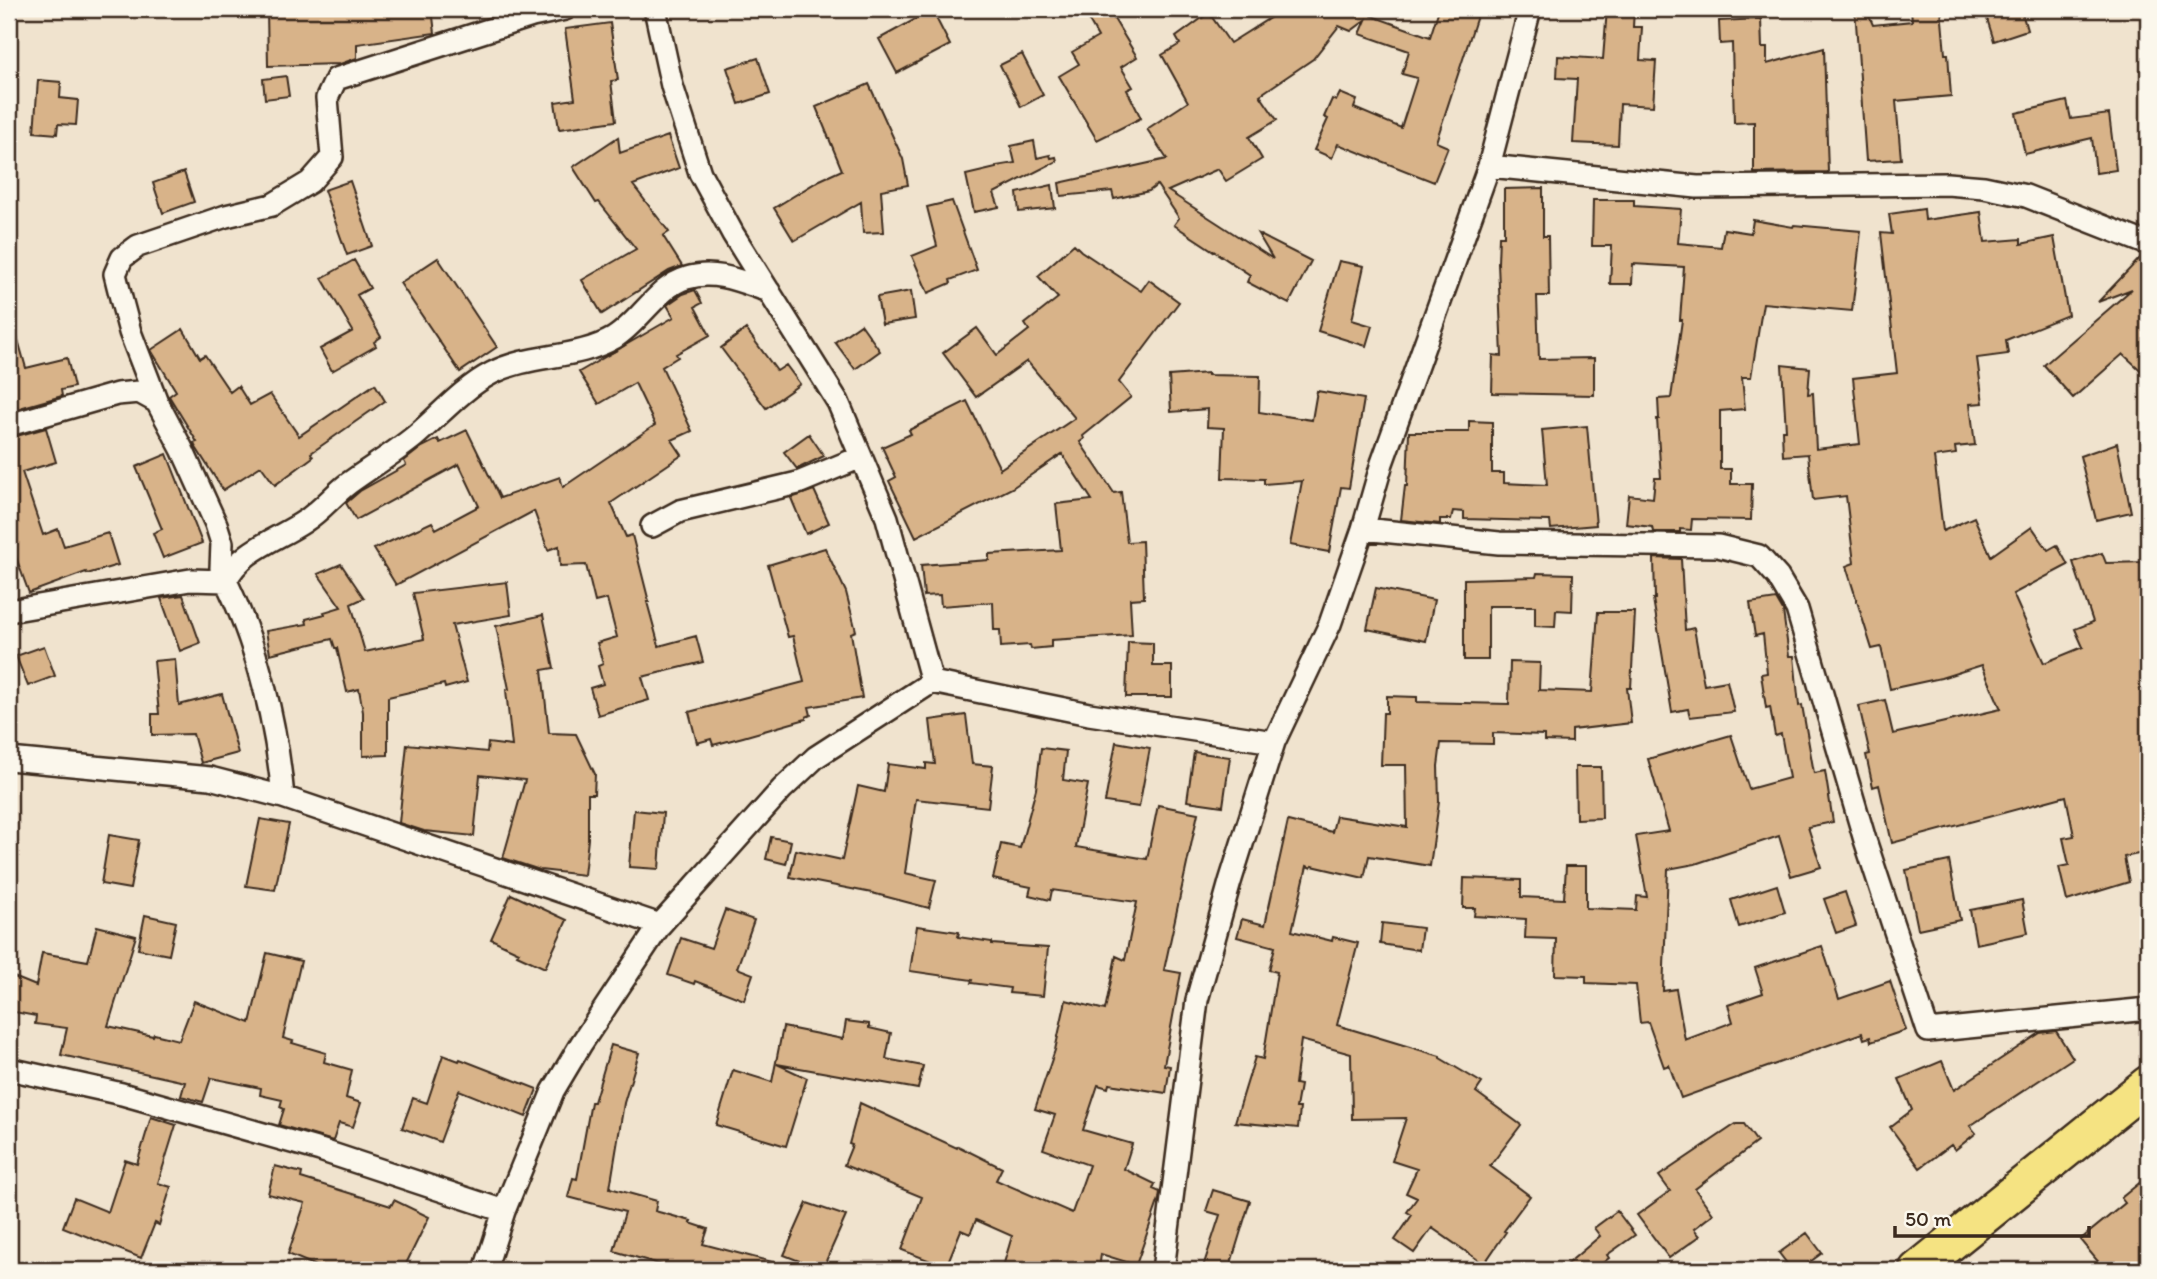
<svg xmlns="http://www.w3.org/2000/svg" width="2157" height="1279" font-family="Itim,sans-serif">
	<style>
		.building { fill: #d8b389; stroke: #3b2a1e; stroke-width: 2 }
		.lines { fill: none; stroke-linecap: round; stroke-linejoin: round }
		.minor-casing { stroke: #3b2a1e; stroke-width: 26 }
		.trunk-casing { stroke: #3b2a1e; stroke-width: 40 }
		.minor { stroke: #fbf7ec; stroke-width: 21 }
		.trunk { stroke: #f5e382; stroke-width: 35 }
	</style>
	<rect width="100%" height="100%" fill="#f0e3ce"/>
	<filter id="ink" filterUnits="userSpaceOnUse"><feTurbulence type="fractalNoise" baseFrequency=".0143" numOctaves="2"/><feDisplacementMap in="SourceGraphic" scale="14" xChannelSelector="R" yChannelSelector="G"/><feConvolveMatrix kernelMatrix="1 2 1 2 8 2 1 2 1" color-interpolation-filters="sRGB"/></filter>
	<g filter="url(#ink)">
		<path class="building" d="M 267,9 L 432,9 L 435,33 L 357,44 L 357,58 L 340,64 L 268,66 Z
			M 1108,9 L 1137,57 L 1121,67 L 1133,87 L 1127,90 L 1141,118 L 1097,140 L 1059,76 L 1079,64 L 1072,52 L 1098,37 L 1089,21 Z
			M 1284,9 L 1382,9 L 1372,16 L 1430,37 L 1439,9 L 1455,9 L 1477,16 L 1436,142 L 1448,147 L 1434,182 L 1338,144 L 1332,158 L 1314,150 L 1328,119 L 1324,117 L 1332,99 L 1336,101 L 1340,93 L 1357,100 L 1354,108 L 1401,128 L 1417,78 L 1402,74 L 1409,51 L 1360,34 L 1366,20 L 1351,31 L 1339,26 L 1313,59 L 1260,95 L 1277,120 L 1249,137 L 1262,159 L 1226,181 L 1218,169 L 1168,191 L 1273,259 L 1258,234 L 1311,261 L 1289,304 L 1247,282 L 1250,275 L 1174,225 L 1179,218 L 1157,185 L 1149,191 L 1114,199 L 1112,191 L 1061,196 L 1059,183 L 1167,159 L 1147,129 L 1188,102 L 1162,55 L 1180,44 L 1176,37 L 1209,13 L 1230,43 Z
			M 1607,9 L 1634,9 L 1633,27 L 1642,27 L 1640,60 L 1656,61 L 1653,106 L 1620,104 L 1618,145 L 1573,143 L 1577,79 L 1557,78 L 1558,56 L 1603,59 Z
			M 1855,9 L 1866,9 L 1873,25 L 1912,21 L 1911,9 L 1941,9 L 1945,54 L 1948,54 L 1951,96 L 1896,101 L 1901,159 L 1866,161 Z
			M 1984,9 L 2021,9 L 2027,30 L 1994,41 Z
			M 932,10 L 950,45 L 897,73 L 879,39 Z
			M 1761,19 L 1762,48 L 1767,48 L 1767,64 L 1824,48 L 1828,172 L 1754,173 L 1754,122 L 1734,123 L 1732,43 L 1720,44 L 1719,21 Z
			M 610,23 L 618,80 L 611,81 L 616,121 L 559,129 L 555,102 L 575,99 L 565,29 Z
			M 1022,54 L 1043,95 L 1021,107 L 1000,65 Z
			M 758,58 L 770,94 L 739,104 L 727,68 Z
			M 286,76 L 289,96 L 265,99 L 263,79 Z
			M 38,80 L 61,82 L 60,98 L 78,100 L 76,125 L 58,124 L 57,134 L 34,132 Z
			M 869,84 L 903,159 L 908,185 L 881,190 L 884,232 L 863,233 L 861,202 L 794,241 L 774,208 L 820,180 L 842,170 L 816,107 Z
			M 2067,101 L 2071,119 L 2109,114 L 2116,170 L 2096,173 L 2092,138 L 2025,154 L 2016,113 Z
			M 668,136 L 679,168 L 633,185 L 669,232 L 663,236 L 682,266 L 669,271 L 602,314 L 582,280 L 636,249 L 599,202 L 596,203 L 573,167 L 618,137 L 620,153 Z
			M 1034,141 L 1037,158 L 1050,155 L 1051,158 L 1056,157 L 1057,161 L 994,193 L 999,207 L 974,212 L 966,175 L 996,168 L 996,166 L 1015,163 L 1011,146 Z
			M 184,172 L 194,202 L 163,213 L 153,183 Z
			M 350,181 L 372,246 L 347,255 L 324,190 Z
			M 1052,185 L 1055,208 L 1019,212 L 1017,193 Z
			M 1543,188 L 1543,236 L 1548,236 L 1549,296 L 1537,296 L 1539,359 L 1594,358 L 1594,395 L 1492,393 L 1493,355 L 1502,356 L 1498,263 L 1499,236 L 1504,236 L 1504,189 Z
			M 1593,200 L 1634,200 L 1634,206 L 1681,209 L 1678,243 L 1721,247 L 1724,229 L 1751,233 L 1753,220 L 1793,227 L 1794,225 L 1861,231 L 1852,311 L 1763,303 L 1751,377 L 1742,377 L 1745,409 L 1720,411 L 1720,469 L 1731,469 L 1731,484 L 1752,484 L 1751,520 L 1692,519 L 1691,530 L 1680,529 L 1680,532 L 1653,532 L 1652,527 L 1626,524 L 1629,495 L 1653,498 L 1655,478 L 1661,478 L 1657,419 L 1659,419 L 1658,399 L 1671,398 L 1682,320 L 1680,320 L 1684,267 L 1633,264 L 1632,284 L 1610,284 L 1612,246 L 1592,246 Z
			M 952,201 L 977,270 L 950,280 L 951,283 L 928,293 L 912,256 L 937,246 L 927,207 Z
			M 1924,209 L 1925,220 L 1981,212 L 1985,242 L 2021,239 L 2021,244 L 2054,237 L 2068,315 L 2006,340 L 2008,354 L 1977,358 L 1983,403 L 1970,404 L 1975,445 L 1955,447 L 1956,454 L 1934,457 L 1943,531 L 1974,517 L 1991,556 L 2032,527 L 2048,550 L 2057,545 L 2068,565 L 2013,594 L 2044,663 L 2083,647 L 2075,629 L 2093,622 L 2073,562 L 2102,553 L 2106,563 L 2148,562 L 2148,852 L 2124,857 L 2129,882 L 2067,901 L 2059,867 L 2069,865 L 2063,838 L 2074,836 L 2066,796 L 1892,843 L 1879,785 L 1873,787 L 1866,755 L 1870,754 L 1859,706 L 1885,700 L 1893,734 L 2001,709 L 1982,665 L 1941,678 L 1890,689 L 1881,647 L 1872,649 L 1846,566 L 1854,563 L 1846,496 L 1813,500 L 1808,454 L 1783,456 L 1782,430 L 1786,430 L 1782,365 L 1810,368 L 1808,394 L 1813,393 L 1816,449 L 1860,444 L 1853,378 L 1897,373 L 1881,233 L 1892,234 L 1889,214 Z
			M 1074,244 L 1081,251 L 1141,291 L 1149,280 L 1179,302 L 1119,382 L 1131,397 L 1083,436 L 1084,439 L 1080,442 L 1114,493 L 1121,492 L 1127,542 L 1142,541 L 1144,598 L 1130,599 L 1132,635 L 1051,640 L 1051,647 L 1031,649 L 1030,645 L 1001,647 L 1000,630 L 994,630 L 993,602 L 941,606 L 940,595 L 924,596 L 921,565 L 989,560 L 989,554 L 1061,550 L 1056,504 L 1092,500 L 1062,454 L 1012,488 L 916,537 L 889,481 L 896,477 L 882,447 L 911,434 L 909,430 L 967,401 L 1000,469 L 1075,418 L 1027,361 L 976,397 L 943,353 L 977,328 L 997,355 L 1029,330 L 1025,324 L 1058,298 L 1038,276 Z
			M 2142,256 L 2148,257 L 2148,377 L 2123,354 L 2073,398 L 2044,365 L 2132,289 L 2098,302 Z
			M 438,258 L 497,347 L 460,372 L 400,283 Z
			M 354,260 L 370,288 L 357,295 L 381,337 L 374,342 L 376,346 L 332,371 L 320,349 L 353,331 L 322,278 Z
			M 1339,261 L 1364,266 L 1352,320 L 1372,326 L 1366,346 L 1318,331 Z
			M 695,290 L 702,303 L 695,307 L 710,335 L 676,354 L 678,357 L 662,367 L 692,431 L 672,440 L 682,455 L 611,503 L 626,537 L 632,535 L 649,602 L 647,602 L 659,646 L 696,636 L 703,662 L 642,677 L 649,700 L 598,715 L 590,688 L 603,684 L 598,666 L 603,664 L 597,643 L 617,637 L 607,599 L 595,602 L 586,565 L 560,566 L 559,546 L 548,550 L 534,511 L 396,585 L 374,549 L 432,522 L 436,529 L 479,506 L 459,464 L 356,520 L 346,503 L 360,491 L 406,465 L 404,461 L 422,447 L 438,439 L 440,443 L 467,430 L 500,498 L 560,477 L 563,487 L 655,425 L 635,383 L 599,404 L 579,372 L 674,317 L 667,305 L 683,294 Z
			M 911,291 L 915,319 L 882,324 L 877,297 Z
			M 861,324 L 880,351 L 855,369 L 835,342 Z
			M 15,329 L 26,368 L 67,358 L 74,387 L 61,390 L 62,396 L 9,411 L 9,330 Z
			M 183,329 L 200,358 L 205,355 L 230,392 L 238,386 L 250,405 L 270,394 L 299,436 L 375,384 L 385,401 L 311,453 L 313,457 L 275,485 L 261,466 L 223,490 L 195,446 L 194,443 L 197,442 L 169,396 L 176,391 L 151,350 Z
			M 746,329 L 777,371 L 786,365 L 800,384 L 766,408 L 721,348 Z
			M 1208,373 L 1208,375 L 1260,376 L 1259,412 L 1312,420 L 1317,391 L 1364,399 L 1349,488 L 1341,487 L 1329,552 L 1290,545 L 1302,481 L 1264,484 L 1264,479 L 1222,478 L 1224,428 L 1207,427 L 1208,409 L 1171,412 L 1169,376 Z
			M 1469,421 L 1492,422 L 1492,473 L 1504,473 L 1504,483 L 1547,485 L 1542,430 L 1587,426 L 1596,525 L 1551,529 L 1550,521 L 1464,519 L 1464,512 L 1453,511 L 1451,519 L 1440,519 L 1440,524 L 1401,520 L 1405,486 L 1407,486 L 1409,432 L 1469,432 Z
			M 46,428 L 56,462 L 22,472 L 43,535 L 58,529 L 64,546 L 108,533 L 118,565 L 87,574 L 86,572 L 29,593 L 9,538 L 9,438 Z
			M 809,434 L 824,456 L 797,469 L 784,452 Z
			M 2117,443 L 2131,512 L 2096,520 L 2080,456 Z
			M 167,454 L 202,543 L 163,558 L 153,533 L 162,529 L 136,467 Z
			M 814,490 L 829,523 L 806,534 L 791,498 Z
			M 825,548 L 846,592 L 856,631 L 851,633 L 862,698 L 809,707 L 811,715 L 806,717 L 806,719 L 743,737 L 713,745 L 711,739 L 697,743 L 689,712 L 804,682 L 793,636 L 788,637 L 768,565 Z
			M 1654,558 L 1681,559 L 1685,630 L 1694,628 L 1704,685 L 1727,681 L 1734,712 L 1690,717 L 1688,709 L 1672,712 L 1653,599 L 1655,599 Z
			M 341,564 L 364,598 L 351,604 L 365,652 L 424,639 L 413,593 L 507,582 L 511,615 L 452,625 L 467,682 L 445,688 L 444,684 L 388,697 L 388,755 L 363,756 L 363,712 L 359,689 L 347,692 L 337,648 L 335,648 L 332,639 L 270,654 L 266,631 L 307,624 L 306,619 L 325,614 L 324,612 L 341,607 L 318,574 Z
			M 1537,573 L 1573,574 L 1572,611 L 1556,610 L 1555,627 L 1535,626 L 1535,606 L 1488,606 L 1488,660 L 1464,660 L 1464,579 L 1536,577 Z
			M 1376,588 L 1434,600 L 1426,641 L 1367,629 Z
			M 183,595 L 200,643 L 180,651 L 161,598 Z
			M 1776,599 L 1783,611 L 1789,656 L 1794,656 L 1799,706 L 1802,705 L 1814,773 L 1825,771 L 1833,822 L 1808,827 L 1821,867 L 1791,876 L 1779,836 L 1695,864 L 1668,869 L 1663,991 L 1676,989 L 1685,1040 L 1733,1022 L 1728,1005 L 1763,993 L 1755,968 L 1822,946 L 1839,999 L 1890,981 L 1906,1030 L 1871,1042 L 1870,1037 L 1864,1039 L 1862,1033 L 1681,1098 L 1669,1065 L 1664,1067 L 1648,1022 L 1640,1023 L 1636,985 L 1586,983 L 1586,976 L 1555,975 L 1556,939 L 1525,938 L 1526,919 L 1474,916 L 1475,908 L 1463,908 L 1464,878 L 1521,880 L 1521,897 L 1564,899 L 1566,866 L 1586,866 L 1586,908 L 1636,910 L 1637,896 L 1647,897 L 1636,836 L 1669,831 L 1648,759 L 1731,735 L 1749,789 L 1789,778 L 1781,734 L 1775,736 L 1770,707 L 1766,708 L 1761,674 L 1767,673 L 1763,634 L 1755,636 L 1750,603 Z
			M 1598,612 L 1635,612 L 1631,688 L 1627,688 L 1631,723 L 1572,730 L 1572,742 L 1544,741 L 1544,735 L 1493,733 L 1493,744 L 1441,743 L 1438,766 L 1439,802 L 1430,866 L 1369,856 L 1364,878 L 1312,866 L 1311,868 L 1307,866 L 1292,931 L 1332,941 L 1333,937 L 1358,943 L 1337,1025 L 1440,1056 L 1440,1058 L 1482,1083 L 1476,1092 L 1521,1125 L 1490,1166 L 1530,1196 L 1504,1231 L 1506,1232 L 1484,1264 L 1432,1228 L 1414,1253 L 1395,1240 L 1412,1215 L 1407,1212 L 1417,1198 L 1406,1193 L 1417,1169 L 1392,1161 L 1406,1118 L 1352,1119 L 1351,1054 L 1301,1040 L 1295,1084 L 1300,1085 L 1296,1108 L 1300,1108 L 1298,1128 L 1235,1122 L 1255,1057 L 1263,1059 L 1277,972 L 1269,970 L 1275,947 L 1237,937 L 1242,919 L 1265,925 L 1288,821 L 1332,832 L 1336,816 L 1407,827 L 1406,765 L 1381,765 L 1383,713 L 1387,713 L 1387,696 L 1417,697 L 1417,702 L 1509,704 L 1510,662 L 1540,663 L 1539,690 L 1592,692 Z
			M 543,615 L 554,668 L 542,670 L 549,733 L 576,734 L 595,774 L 594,794 L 588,794 L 588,839 L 584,875 L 540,870 L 503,858 L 525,780 L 480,775 L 474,836 L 424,831 L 399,823 L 407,744 L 487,752 L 488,743 L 512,746 L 506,690 L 509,689 L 496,626 Z
			M 1128,642 L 1153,643 L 1153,666 L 1172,666 L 1172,697 L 1126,697 Z
			M 44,646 L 55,676 L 28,686 L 16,656 Z
			M 175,659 L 179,705 L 222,694 L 238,753 L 201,763 L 193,734 L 152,735 L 152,714 L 159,714 L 154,661 Z
			M 966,715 L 972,764 L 993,766 L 988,807 L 916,799 L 905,873 L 936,880 L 929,908 L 872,893 L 790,877 L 796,850 L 842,860 L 858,786 L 884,792 L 888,764 L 926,769 L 926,763 L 935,764 L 930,720 Z
			M 1116,742 L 1150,748 L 1139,807 L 1105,802 Z
			M 1041,748 L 1066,751 L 1063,780 L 1088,784 L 1076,847 L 1147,859 L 1158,805 L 1198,813 L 1164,970 L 1181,973 L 1164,1065 L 1170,1066 L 1166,1093 L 1109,1084 L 1108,1088 L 1098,1085 L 1083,1130 L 1132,1144 L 1124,1169 L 1155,1184 L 1153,1189 L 1160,1192 L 1159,1199 L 1136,1265 L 1101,1254 L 1099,1270 L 1002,1270 L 1012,1236 L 976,1220 L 970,1234 L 961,1230 L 946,1267 L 902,1250 L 922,1197 L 844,1165 L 852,1145 L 849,1144 L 860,1103 L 957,1148 L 958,1146 L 1002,1168 L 996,1180 L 1072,1213 L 1089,1165 L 1043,1149 L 1055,1115 L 1035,1109 L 1055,1050 L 1066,1000 L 1105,1010 L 1116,956 L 1125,960 L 1137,902 L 1052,890 L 1050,900 L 1029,895 L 1031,887 L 993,879 L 1001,844 L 1020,848 L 1036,789 Z
			M 1194,752 L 1230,757 L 1223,806 L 1187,801 Z
			M 1575,767 L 1601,767 L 1602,818 L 1576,819 Z
			M 634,810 L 663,813 L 659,869 L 629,867 Z
			M 260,819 L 289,824 L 275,890 L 246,886 Z
			M 109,835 L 139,840 L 130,889 L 101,884 Z
			M 771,837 L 791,841 L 786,864 L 766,859 Z
			M 1949,861 L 1960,920 L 1918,929 L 1906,870 Z
			M 1777,885 L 1785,912 L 1739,927 L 1731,900 Z
			M 1845,892 L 1856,926 L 1836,933 L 1824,899 Z
			M 511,894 L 567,920 L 545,968 L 517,955 L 519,952 L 491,939 Z
			M 2022,900 L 2028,933 L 1976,944 L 1970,910 Z
			M 725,910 L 754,920 L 737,968 L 753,974 L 744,1000 L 695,981 L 694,984 L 668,975 L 681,938 L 711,948 Z
			M 145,915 L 176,922 L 169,955 L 138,949 Z
			M 1382,923 L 1422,928 L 1419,950 L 1380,944 Z
			M 97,926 L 136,936 L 108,1026 L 153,1036 L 154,1034 L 179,1040 L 194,1001 L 250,1023 L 267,953 L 301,961 L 283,1038 L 293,1041 L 292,1043 L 326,1053 L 324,1062 L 352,1070 L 346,1098 L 361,1103 L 353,1127 L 339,1123 L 333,1141 L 279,1125 L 284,1109 L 280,1107 L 282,1100 L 260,1095 L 261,1088 L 211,1078 L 203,1102 L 181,1096 L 185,1082 L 61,1055 L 67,1028 L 35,1024 L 36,1016 L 9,1011 L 9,975 L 36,986 L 42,953 L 88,961 Z
			M 917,926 L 959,932 L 958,937 L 992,942 L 992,944 L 1048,948 L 1043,996 L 1009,993 L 1010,988 L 971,983 L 972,980 L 910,971 Z
			M 846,1021 L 869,1024 L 869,1028 L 891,1033 L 886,1059 L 923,1066 L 918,1089 L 777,1064 L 807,1078 L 786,1146 L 716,1125 L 733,1070 L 772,1082 L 783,1027 L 843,1039 Z
			M 2056,1031 L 2073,1058 L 1970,1126 L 1976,1133 L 1955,1150 L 1951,1145 L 1920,1168 L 1890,1127 L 1912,1110 L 1899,1079 L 1942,1061 L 1954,1090 L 2040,1033 Z
			M 611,1045 L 639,1053 L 624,1103 L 610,1188 L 657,1201 L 655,1211 L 691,1221 L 690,1223 L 708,1229 L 703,1244 L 776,1263 L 775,1270 L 680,1270 L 614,1251 L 625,1212 L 568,1197 L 573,1178 L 577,1179 L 591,1102 L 594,1102 Z
			M 443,1055 L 459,1061 L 460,1059 L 537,1089 L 526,1117 L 459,1090 L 440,1142 L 402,1128 L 413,1098 L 427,1103 Z
			M 151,1117 L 176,1125 L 158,1183 L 171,1187 L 159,1225 L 155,1223 L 141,1258 L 63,1227 L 74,1198 L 108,1212 L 125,1160 L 137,1164 Z
			M 1736,1124 L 1744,1124 L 1757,1142 L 1695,1189 L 1713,1214 L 1694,1229 L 1700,1236 L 1669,1258 L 1637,1215 L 1670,1191 L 1659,1176 Z
			M 275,1166 L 302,1173 L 301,1178 L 391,1206 L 394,1200 L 429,1217 L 403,1270 L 326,1270 L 288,1254 L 305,1203 L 268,1194 Z
			M 2148,1176 L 2148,1270 L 2105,1270 L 2080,1240 L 2125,1203 L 2121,1198 Z
			M 1213,1190 L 1250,1201 L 1229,1270 L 1202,1270 L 1220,1215 L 1206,1211 Z
			M 807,1203 L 846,1216 L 822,1270 L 784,1255 Z
			M 1617,1211 L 1635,1235 L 1607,1255 L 1609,1258 L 1594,1270 L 1560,1270 L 1600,1236 L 1594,1228 Z
			M 1807,1233 L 1822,1253 L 1799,1270 L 1792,1270 L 1779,1253 Z"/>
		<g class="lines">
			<defs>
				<path id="minor" d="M 655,9 L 672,86 L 700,173 L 733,234 L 838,402 L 887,518 L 932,682 L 1089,714 L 1274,742
					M 1489,166 L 1697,187 L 1947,184 L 1984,187 L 2026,196 L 2148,244
					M 157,402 L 130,332 L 122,302 L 115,274 L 122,258 L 138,246 L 226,216 L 272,205 L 310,182 L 332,157 L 327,98 L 336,79 L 532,16 L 565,9
					M 9,425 L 117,394 L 139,392 L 157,402 L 182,449 L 216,524 L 222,543 L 221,568 L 226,581 C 240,550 279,539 305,521 C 322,510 333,495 349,483 C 371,467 393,454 414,437 C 439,416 463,388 492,373 C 531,353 576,360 614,338 C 640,322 658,286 687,278 C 715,269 742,282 769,291
					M 652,526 L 680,511 L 798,483 L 861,457
					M 1363,529 L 1499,543 L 1718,546 L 1759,556 L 1778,577 L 1797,609 L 1865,840 L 1928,1031 L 2148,1009
					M 9,611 L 190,580 L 226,581 C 259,650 276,721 283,797
					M 9,759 L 210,778 L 283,797 L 660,925
					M 9,1069 L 122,1094 L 320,1150 L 504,1211
					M 485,1270 L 504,1211 L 553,1091 L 581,1044 L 660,925 L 782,789 L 816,757 L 932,682
					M 1163,1270 L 1197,1000 L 1230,882 L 1274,742 L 1330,624 L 1363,529 L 1382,463 L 1489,166 L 1530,9"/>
				<path id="trunk" d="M 1917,1270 L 2148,1084"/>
			</defs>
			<use href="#minor" class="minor-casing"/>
			<use href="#trunk" class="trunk-casing"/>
			<use href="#minor" class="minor"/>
			<use href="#trunk" class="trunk"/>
		</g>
	</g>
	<rect width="2157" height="1279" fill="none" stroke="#fbf7ec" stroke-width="35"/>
	<rect x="18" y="18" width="2122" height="1244" fill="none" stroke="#3b2a1e" stroke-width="2.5" filter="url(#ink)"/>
	<path d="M1895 1226v10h194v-10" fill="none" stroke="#3b2a1e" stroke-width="3.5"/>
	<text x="1905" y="1226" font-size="21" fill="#3b2a1e" stroke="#fbf7ec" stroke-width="5" paint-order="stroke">50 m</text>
</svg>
